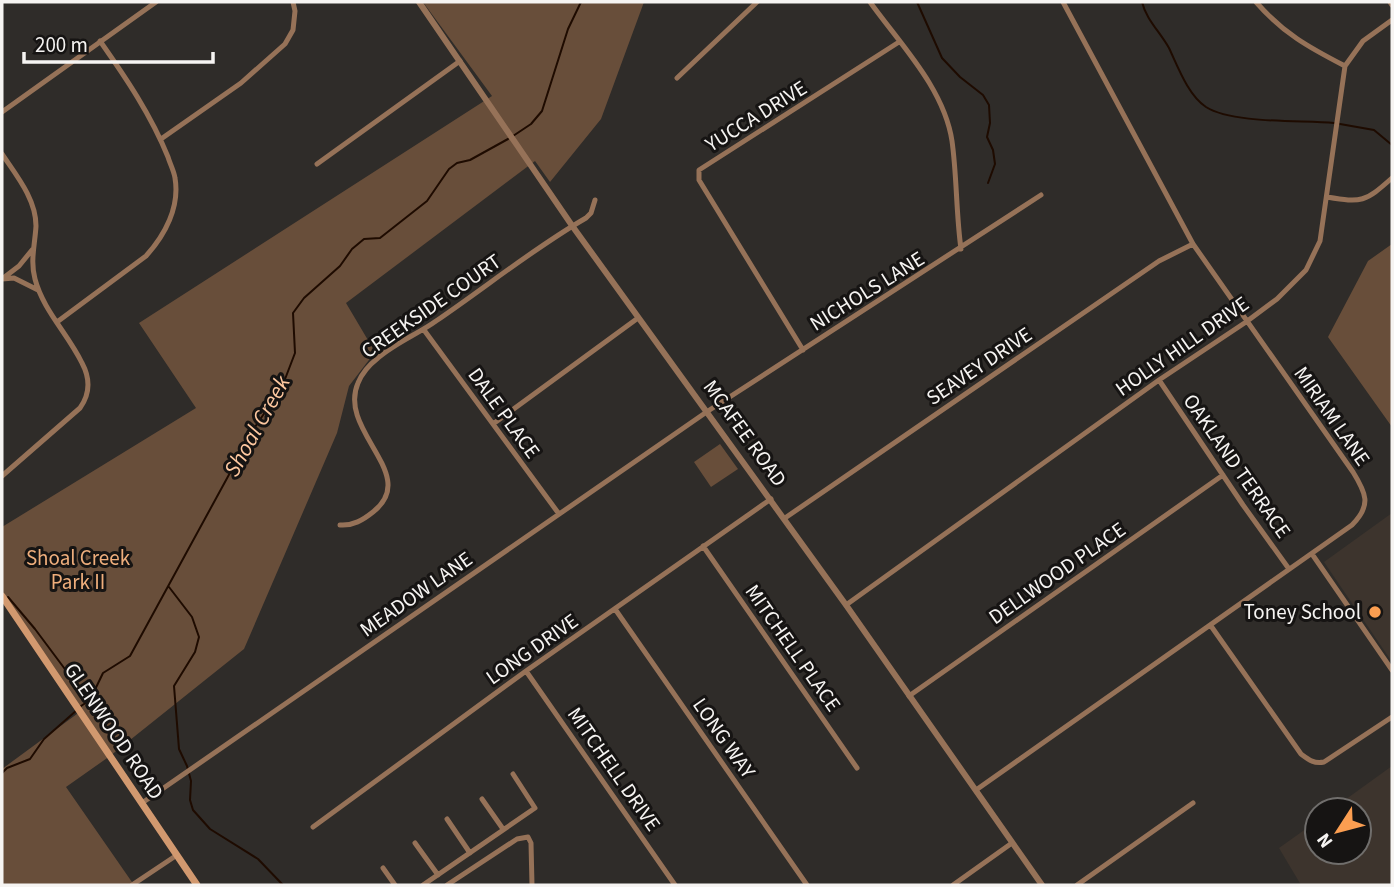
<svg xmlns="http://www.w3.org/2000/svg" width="1394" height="887" font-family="'Source Sans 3',sans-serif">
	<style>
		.built { fill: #3d342d }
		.green { fill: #684e3a }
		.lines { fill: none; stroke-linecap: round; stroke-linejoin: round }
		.stream { stroke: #1e0b00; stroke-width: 2 }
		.minor { stroke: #967258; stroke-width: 5 }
		.tertiary { stroke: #967258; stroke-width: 6 }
		.secondary { stroke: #d2996f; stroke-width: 7 }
		.poi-dot { fill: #fb9e51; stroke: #161413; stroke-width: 2.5 }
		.labels { text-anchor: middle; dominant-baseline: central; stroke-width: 6; stroke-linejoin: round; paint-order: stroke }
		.street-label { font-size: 21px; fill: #f6f4f2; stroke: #161413 }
		.park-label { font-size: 21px; fill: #efae7c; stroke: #161413 }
		.poi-label { font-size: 21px; fill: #f6f4f2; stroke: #161413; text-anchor: end }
		.water-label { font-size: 23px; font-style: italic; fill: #fec8a0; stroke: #161413 }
	</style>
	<rect width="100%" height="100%" fill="#2f2c29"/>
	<path class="built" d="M 1392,513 L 1392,662 L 1324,562 Z
		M 1392,766 L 1392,885 L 1301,885 L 1279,848 L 1317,821 L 1317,852 L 1359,852 L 1359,810 L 1331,810 Z"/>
	<path class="green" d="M 423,2 L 644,2 L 601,119 L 550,182 L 535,161 L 346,303 L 375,352 L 349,386 L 337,433 L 244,649 L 110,756 L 66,787 L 134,885 L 2,885 L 2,769 L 81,711 L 2,596 L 2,527 L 196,408 L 139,323 L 492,96 Z
		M 1392,244 L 1392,427 L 1328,337 L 1368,261 Z
		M 720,444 L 738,469 L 711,487 L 694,462 Z"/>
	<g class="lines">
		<path class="stream" d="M 917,2 L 942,58 L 960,77 L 983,95 L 989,105 L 990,123 L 987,137 L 993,150 L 995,164 L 988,183
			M 1142,2 C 1146,19 1160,32 1169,48 C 1178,67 1188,95 1206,107 C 1233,124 1301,120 1334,123
			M 1340,124 L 1374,130 L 1392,145
			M 513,136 L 531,124 L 542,111 L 568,29 L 581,2
			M 169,587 L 192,617 L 199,637 L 195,652 L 174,686 L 179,749 L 187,766 L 191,781 L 190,800 L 193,810 L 210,829 L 258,859 L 283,885
			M 8,597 L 35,629 L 88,700
			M 81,706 L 90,700 L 103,673 L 130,656 L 255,427 L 282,387 L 295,353 L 293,313 L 304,298 L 340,266 L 352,249 L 364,239 L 380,238 L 427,201 L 449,169 L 457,163 L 470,160 L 508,139
			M 2,773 L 7,768 L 30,759 L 44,739 L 77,710"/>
		<path class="minor" d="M 870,2 C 900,44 944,88 952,141 C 957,177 956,213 961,249
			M 1256,2 C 1283,33 1308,47 1345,66
			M 1390,2 L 1392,5
			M 677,78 L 757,2
			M 2,112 L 156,2
			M 161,139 L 241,83 L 285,44 L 293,30 L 295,11 L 293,2
			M 2,154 C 16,175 36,199 36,226 C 35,244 30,261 35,279 C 43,310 68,334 82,363 C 90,378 90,394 80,408 L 2,476
			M 317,164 L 460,61
			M 1327,197 C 1362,203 1365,202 1392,178
			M 2,279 L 19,266 L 32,250
			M 2,279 L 14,278 L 38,290
			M 57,322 L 146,256 C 165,235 180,207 175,178 C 174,171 170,164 168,157 C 151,115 126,78 100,41
			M 424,330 L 559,514
			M 803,350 L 699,180 L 699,170 L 899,42
			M 1159,380 L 1243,505 L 1289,569
			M 493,424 L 638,318
			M 785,518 L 1159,261 L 1193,244
			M 340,525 C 353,526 363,520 373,512 C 421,475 337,431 358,383 C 362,373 369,365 378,358 C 395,343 418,334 436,321 C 486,287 534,248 586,218 L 591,213 L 595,200
			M 703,546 L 857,768
			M 1312,554 L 1392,670
			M 846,605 L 1159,380 L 1246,322 L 1277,299 L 1306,270 L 1320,241 L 1345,66 L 1363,41 L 1392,20
			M 615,609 L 807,885
			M 1211,626 L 1301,754 C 1309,760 1314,764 1324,762 L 1392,717
			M 526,671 L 675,885
			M 909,696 L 1223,475
			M 976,790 L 1352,525 C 1372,505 1366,493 1353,472 L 1193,244 L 1063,2
			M 482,799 L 503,829
			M 142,803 L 708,411 L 1041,195
			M 447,819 L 470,853
			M 313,827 L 526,671 L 771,499
			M 415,843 L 438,875
			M 383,868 L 395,885
			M 132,885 L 177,855
			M 423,885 L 535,808 L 513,774
			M 447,885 L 517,839 L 528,837 L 531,843 L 532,885
			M 953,885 L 1012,843
			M 1077,885 L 1193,803"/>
		<path class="tertiary" d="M 419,2 L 573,227 L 846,605 L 1042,885"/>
		<path class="secondary" d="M 2,596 L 197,885"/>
	</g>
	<circle class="poi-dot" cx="1375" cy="612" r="7"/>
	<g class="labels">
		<g class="street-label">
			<text transform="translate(756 116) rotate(-32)">YUCCA DRIVE</text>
			<text transform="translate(867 291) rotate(-32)">NICHOLS LANE</text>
			<text transform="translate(431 306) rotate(-35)">CREEKSIDE COURT</text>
			<text transform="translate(1182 346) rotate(-35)">HOLLY HILL DRIVE</text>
			<text transform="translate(979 366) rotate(-34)">SEAVEY DRIVE</text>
			<text transform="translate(504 413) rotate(54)">DALE PLACE</text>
			<text transform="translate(1332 416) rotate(55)">MIRIAM LANE</text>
			<text transform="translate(745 433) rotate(54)">MCAFEE ROAD</text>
			<text transform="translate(1237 466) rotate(55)">OAKLAND TERRACE</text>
			<text transform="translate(1057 573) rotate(-35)">DELLWOOD PLACE</text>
			<text transform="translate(416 594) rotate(-35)">MEADOW LANE</text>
			<text transform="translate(793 648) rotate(55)">MITCHELL PLACE</text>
			<text transform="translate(532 649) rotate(-35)">LONG DRIVE</text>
			<text transform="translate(114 731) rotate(56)">GLENWOOD ROAD</text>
			<text transform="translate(724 738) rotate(55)">LONG WAY</text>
			<text transform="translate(614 769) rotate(55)">MITCHELL DRIVE</text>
		</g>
		<g class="park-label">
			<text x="78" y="558">Shoal Creek<tspan x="78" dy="24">Park II</tspan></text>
		</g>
		<g class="poi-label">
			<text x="1361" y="612">Toney School</text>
		</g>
		<g class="water-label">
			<text transform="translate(257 426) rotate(-61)">Shoal Creek</text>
		</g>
	</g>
	<rect width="1394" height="887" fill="none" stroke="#f6f4f2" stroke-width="7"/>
	<g transform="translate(1338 831) rotate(234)"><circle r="33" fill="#161413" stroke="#706e6c" stroke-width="2"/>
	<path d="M0-5L12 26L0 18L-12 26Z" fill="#fb9e51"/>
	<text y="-10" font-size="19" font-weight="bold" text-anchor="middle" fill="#f6f4f2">N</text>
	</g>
	<path d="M24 52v10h189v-10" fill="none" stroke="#f6f4f2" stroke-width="3.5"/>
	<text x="35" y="52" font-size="21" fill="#f6f4f2" stroke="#161413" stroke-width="5" paint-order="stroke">200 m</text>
</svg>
